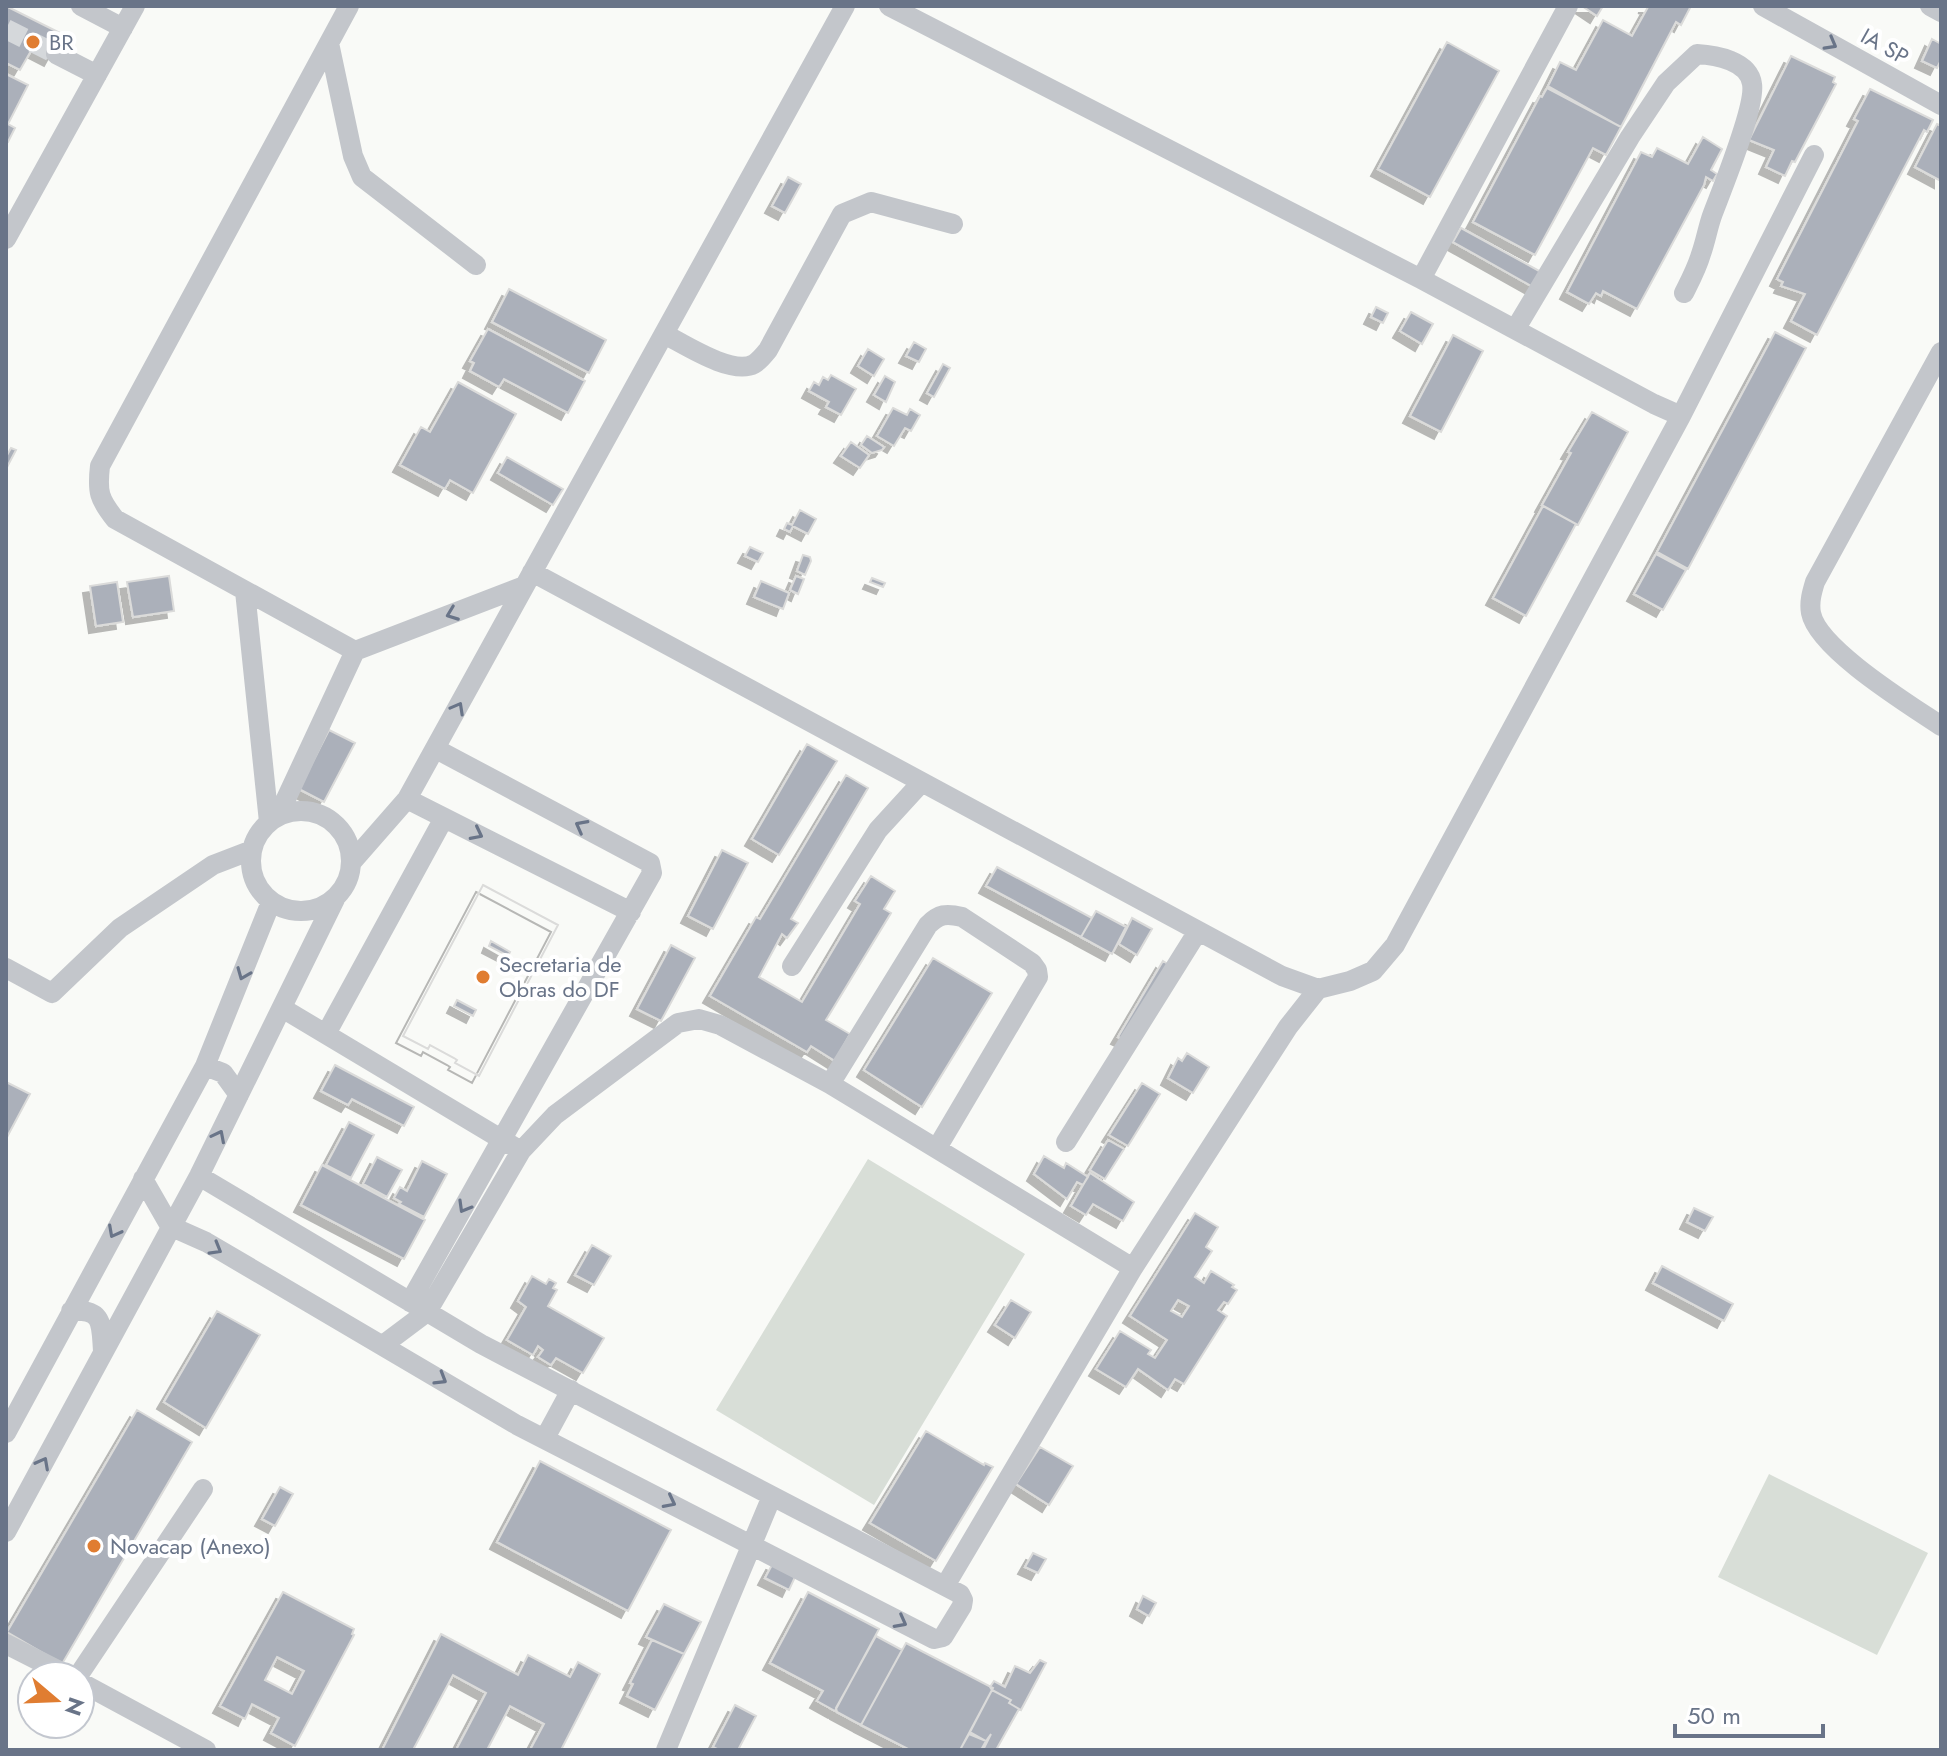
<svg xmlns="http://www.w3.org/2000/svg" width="1947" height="1756" font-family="Jost,sans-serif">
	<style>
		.green { fill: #d8ded7 }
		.building { fill: #abb0ba; stroke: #dbdbda; stroke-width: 2; fill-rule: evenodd; filter: url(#shadow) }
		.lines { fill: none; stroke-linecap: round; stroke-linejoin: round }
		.minor-tunnel { stroke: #d5d8db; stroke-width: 20; stroke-dasharray: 20 10; stroke-linecap: butt }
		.minor { stroke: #c3c6cb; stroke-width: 20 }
		.oneway { stroke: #697488 }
		.poi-dot { fill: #e07d31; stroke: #fff; stroke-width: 3 }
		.labels { text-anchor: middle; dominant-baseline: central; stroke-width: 8; stroke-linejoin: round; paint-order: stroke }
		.poi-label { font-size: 22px; fill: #697488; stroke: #fff; text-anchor: start }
		.street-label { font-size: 22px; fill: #697488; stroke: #fff }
	</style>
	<defs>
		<filter id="shadow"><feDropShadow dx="-7" dy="7" stdDeviation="0" flood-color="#0004"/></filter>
	</defs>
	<rect width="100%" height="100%" fill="#f9faf7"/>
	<path class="green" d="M 868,1159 L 1025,1254 L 874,1505 L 716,1410 Z
		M 1769,1474 L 1928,1553 L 1877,1655 L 1718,1577 Z"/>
	<path class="building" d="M 6,6 L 64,35 L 51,59 L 32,49 L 20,70 L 6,63 Z
		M 1582,6 L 1603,6 L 1597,16 Z
		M 1645,6 L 1691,6 L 1681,25 L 1676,22 L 1621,127 L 1548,86 L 1560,62 L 1576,70 L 1603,20 L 1632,36 L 1648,7 Z
		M 1932,39 L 1941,44 L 1941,60 L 1937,68 L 1922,61 Z
		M 1447,42 L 1499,71 L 1430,197 L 1378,169 Z
		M 1791,56 L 1835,77 L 1833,82 L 1836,84 L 1795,162 L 1792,161 L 1785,176 L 1766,167 L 1774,150 L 1749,140 Z
		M 6,74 L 28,85 L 8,124 L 15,128 L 8,142 L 6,141 Z
		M 1547,88 L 1621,127 L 1606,155 L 1593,148 L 1535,255 L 1473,222 L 1540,96 L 1542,97 Z
		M 1870,89 L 1933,120 L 1927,132 L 1924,130 L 1817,335 L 1791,321 L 1805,294 L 1781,286 L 1783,282 L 1777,279 L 1858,121 L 1854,119 Z
		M 1937,124 L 1941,126 L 1941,181 L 1915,167 Z
		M 1703,137 L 1722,149 L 1711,170 L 1717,174 L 1713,181 L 1706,177 L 1704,185 L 1637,309 L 1603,291 L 1601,296 L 1596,293 L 1589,304 L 1567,292 L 1641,152 L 1652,157 L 1657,148 L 1688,164 Z
		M 788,177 L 801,184 L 785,213 L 772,206 Z
		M 1461,228 L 1541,272 L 1533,287 L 1453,242 Z
		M 509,289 L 606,340 L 589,373 L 492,322 Z
		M 1376,307 L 1388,313 L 1383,323 L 1371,317 Z
		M 1411,312 L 1433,324 L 1422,344 L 1400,331 Z
		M 488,329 L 585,381 L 568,413 L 504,379 L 499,387 L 470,371 L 474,363 L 470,361 Z
		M 1775,332 L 1806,348 L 1688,569 L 1657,552 Z
		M 1453,335 L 1483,351 L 1441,432 L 1410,416 Z
		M 914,342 L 926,349 L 919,362 L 906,356 Z
		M 868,349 L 884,359 L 874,376 L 858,366 Z
		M 943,364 L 950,368 L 934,397 L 927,393 Z
		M 831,375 L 856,389 L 841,415 L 826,407 L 829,402 L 809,391 L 814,382 L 819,385 L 823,377 L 828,380 Z
		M 885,376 L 895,382 L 886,402 L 874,395 Z
		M 458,382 L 516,414 L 473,493 L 450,480 L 445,489 L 400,465 L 421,427 L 430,432 Z
		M 893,408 L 907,415 L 910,409 L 920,415 L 911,431 L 905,428 L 894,446 L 877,436 Z
		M 1592,412 L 1628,432 L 1578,525 L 1542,505 L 1571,453 L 1568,452 Z
		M 867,436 L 884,447 L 882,450 L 872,453 L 861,445 Z
		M 851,442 L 869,455 L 860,468 L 841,456 Z
		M 11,448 L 16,450 L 6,469 L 6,457 Z
		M 507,457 L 563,489 L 553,505 L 498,473 Z
		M 1543,506 L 1576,524 L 1526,616 L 1493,598 Z
		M 800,510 L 816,519 L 808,534 L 793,526 L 790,532 L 784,529 L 787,523 L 792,525 Z
		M 750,547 L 763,553 L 758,562 L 745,556 Z
		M 1656,554 L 1686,570 L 1663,610 L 1634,594 Z
		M 803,555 L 810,557 L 811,561 L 805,575 L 797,571 Z
		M 169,576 L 174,611 L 133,617 L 127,582 Z
		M 796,576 L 804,579 L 798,594 L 790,590 Z
		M 872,578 L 885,583 L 883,587 L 870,582 Z
		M 761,581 L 789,593 L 783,609 L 754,597 Z
		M 117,582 L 123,622 L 96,626 L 90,586 Z
		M 329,730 L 355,743 L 324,802 L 299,789 Z
		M 807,744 L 837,761 L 779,855 L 752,839 Z
		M 846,775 L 868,788 L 791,919 L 798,923 L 787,938 L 782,934 L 759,977 L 802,1002 L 860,904 L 855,901 L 871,876 L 895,891 L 884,909 L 891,913 L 826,1020 L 850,1034 L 835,1061 L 811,1046 L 807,1052 L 710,996 L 756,917 L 760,919 Z
		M 722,850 L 748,863 L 713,929 L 688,916 Z
		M 997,867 L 1092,918 L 1081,937 L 986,886 Z
		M 483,885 L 558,925 L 479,1076 L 455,1063 L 457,1060 L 454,1058 L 430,1045 L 428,1049 L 403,1036 ZM 491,941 L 510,952 L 508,956 L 489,946 ZM 457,1000 L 476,1010 L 473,1016 L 454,1006 Z
		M 483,885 L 558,925 L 479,1076 L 455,1063 L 457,1060 L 454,1058 L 430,1045 L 428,1049 L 403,1036 Z
		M 1096,911 L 1126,927 L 1112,954 L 1081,937 Z
		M 1132,918 L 1152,929 L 1137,955 L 1119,944 Z
		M 671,945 L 695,958 L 661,1021 L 637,1009 Z
		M 933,958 L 992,993 L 922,1107 L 864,1070 Z
		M 1163,961 L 1171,966 L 1126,1041 L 1118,1037 Z
		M 1187,1053 L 1209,1067 L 1193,1093 L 1168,1078 L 1178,1058 L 1182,1061 Z
		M 335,1065 L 414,1107 L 404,1126 L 352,1099 L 348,1105 L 321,1091 Z
		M 6,1082 L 30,1094 L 6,1139 Z
		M 1142,1083 L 1160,1094 L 1128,1146 L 1109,1135 Z
		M 349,1122 L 374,1135 L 351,1178 L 326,1165 Z
		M 1108,1140 L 1124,1149 L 1105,1179 L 1090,1170 Z
		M 1044,1156 L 1064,1168 L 1066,1163 L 1088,1177 L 1083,1185 L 1077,1182 L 1067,1199 L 1034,1174 Z
		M 377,1157 L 402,1170 L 387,1197 L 363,1184 Z
		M 422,1161 L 447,1174 L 424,1217 L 399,1204 L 401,1202 L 394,1198 L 400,1187 L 407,1191 Z
		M 322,1165 L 425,1220 L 404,1259 L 301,1205 Z
		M 1090,1173 L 1134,1202 L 1123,1221 L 1093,1204 L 1086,1215 L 1071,1206 Z
		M 1694,1208 L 1713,1217 L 1705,1231 L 1687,1222 Z
		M 1195,1213 L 1218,1227 L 1206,1247 L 1212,1251 L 1195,1277 L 1204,1283 L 1211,1271 L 1234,1285 L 1232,1287 L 1237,1290 L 1228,1304 L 1224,1302 L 1218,1310 L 1227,1316 L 1184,1384 L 1175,1379 L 1168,1390 L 1138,1369 L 1126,1387 L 1096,1369 L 1120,1331 L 1151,1350 L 1148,1354 L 1155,1358 L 1167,1340 L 1130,1316 ZM 1178,1300 L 1189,1306 L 1182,1317 L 1171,1311 Z
		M 592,1245 L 611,1256 L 594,1285 L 575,1275 Z
		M 1662,1266 L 1733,1304 L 1724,1321 L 1653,1283 Z
		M 532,1276 L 546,1284 L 549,1279 L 556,1283 L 553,1288 L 557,1290 L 548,1306 L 604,1338 L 583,1373 L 556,1358 L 551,1365 L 538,1357 L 543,1350 L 538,1346 L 533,1355 L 507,1340 L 526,1307 L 518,1301 Z
		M 1011,1300 L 1031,1312 L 1015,1338 L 995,1325 Z
		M 217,1311 L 260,1335 L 206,1428 L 164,1402 Z
		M 137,1410 L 192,1442 L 62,1664 L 7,1632 Z
		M 926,1431 L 984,1465 L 985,1463 L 993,1467 L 936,1561 L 870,1523 Z
		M 1040,1447 L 1073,1466 L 1049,1505 L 1016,1484 Z
		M 540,1461 L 671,1530 L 628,1611 L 497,1542 Z
		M 280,1487 L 293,1494 L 275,1526 L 262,1519 Z
		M 1033,1553 L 1046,1559 L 1038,1573 L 1025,1567 Z
		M 773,1563 L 796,1575 L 789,1590 L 765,1578 Z
		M 283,1592 L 354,1629 L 352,1634 L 354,1635 L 295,1746 L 271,1733 L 279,1718 L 252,1704 L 245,1719 L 220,1706 ZM 277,1657 L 304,1671 L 292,1694 L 265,1680 Z
		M 808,1592 L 879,1629 L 835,1711 L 817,1701 L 823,1691 L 770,1663 Z
		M 1143,1596 L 1156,1603 L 1149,1616 L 1137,1609 Z
		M 664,1604 L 701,1622 L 684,1654 L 646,1637 Z
		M 441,1634 L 518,1675 L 528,1655 L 570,1677 L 578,1662 L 600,1674 L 561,1750 L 530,1750 L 544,1724 L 510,1706 L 487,1750 L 456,1750 L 486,1693 L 453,1675 L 413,1750 L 382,1750 Z
		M 876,1636 L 902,1650 L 861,1725 L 837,1712 L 836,1708 Z
		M 652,1640 L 684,1654 L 655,1710 L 627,1696 L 633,1684 L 630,1683 Z
		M 906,1643 L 993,1688 L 960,1750 L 910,1750 L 861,1725 Z
		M 1040,1660 L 1046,1663 L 1021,1710 L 1009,1703 L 1011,1700 L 992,1690 L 990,1687 L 994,1681 L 1005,1687 L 1015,1666 L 1030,1673 Z
		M 992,1690 L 1011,1700 L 1009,1703 L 1019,1709 L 996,1750 L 983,1750 L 991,1734 L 986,1741 L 970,1732 Z
		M 735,1705 L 756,1716 L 738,1750 L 719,1750 L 713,1747 Z
		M 969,1734 L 986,1741 L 981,1750 L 960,1750 Z"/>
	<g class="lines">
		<path class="minor-tunnel" d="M 6,29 L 56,54"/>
		<path class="minor" d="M 81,6 L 123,28
			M 349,6 L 100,466 C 97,492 99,499 115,519 L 355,651
			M 1763,6 L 1941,105
			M 1930,6 L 1941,12
			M 329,43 L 353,156 L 362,177 L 476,265
			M 56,54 L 97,75
			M 6,239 L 135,6
			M 1421,279 L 1568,6
			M 1516,328 L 1630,137 L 1666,83 L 1697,54 C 1716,55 1749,61 1752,84 C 1756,106 1722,189 1713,213 C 1708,226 1706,240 1701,254 C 1697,268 1690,281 1684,293
			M 664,334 C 684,344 732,376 754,364 C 759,361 764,355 768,350 L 842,214 L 871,202 L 953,224
			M 1941,352 L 1815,582 C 1812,592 1809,602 1811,613 C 1818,649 1910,705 1941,726
			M 1681,416 L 1814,155
			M 532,572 L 1282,976 L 1318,989 L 1350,981 L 1373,971 L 1395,945 L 1681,416 L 1654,404 L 1421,279 L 889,6
			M 245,591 L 269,822
			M 407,799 L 631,912
			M251 861a50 50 0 1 1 100 0a50 50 0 1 1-100 0Z
			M 278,816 L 355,651 L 524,586
			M 351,863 L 407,799 L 845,6
			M 792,966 L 878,830 L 921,783
			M 6,968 L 52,993 L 120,928 L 213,865 L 252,850
			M 282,1008 L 521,1151 L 555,1115 L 678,1023 L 699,1019 L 720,1025 L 830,1084 L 1133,1268
			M 326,1034 L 444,818
			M 205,1066 L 223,1073 L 239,1095
			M 830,1084 L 928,925 C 939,914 946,913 962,917 L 1032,963 L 1037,970 L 1038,977 L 937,1148
			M 1066,1142 L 1198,931
			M 143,1179 L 170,1226 L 206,1242 L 517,1425 L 934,1639 L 943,1637 L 962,1606 L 963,1600 L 960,1594 L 481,1344 L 199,1176
			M 410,1302 L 652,873 L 650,863 L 436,749
			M 71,1311 C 104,1309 101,1324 103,1351
			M 383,1345 L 427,1312 L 521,1151
			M 6,1433 L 205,1066 L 271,902
			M 545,1438 L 571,1390
			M 6,1532 L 199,1176 L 336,897
			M 945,1586 L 1133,1268 L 1288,1027 L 1318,989
			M 6,1644 L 69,1676
			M 78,1676 L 203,1489
			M 80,1682 L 206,1750
			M 666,1750 L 772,1496"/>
	</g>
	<defs><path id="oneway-chevron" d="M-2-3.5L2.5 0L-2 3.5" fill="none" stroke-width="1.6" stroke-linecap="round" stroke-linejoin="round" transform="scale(2)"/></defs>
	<g class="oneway">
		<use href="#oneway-chevron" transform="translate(1831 44) rotate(29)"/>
		<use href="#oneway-chevron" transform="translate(452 614) rotate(159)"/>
		<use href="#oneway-chevron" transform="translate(458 708) rotate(-61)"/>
		<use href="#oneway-chevron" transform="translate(581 826) rotate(-152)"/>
		<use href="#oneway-chevron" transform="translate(477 834) rotate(27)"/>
		<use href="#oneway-chevron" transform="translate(243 974) rotate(112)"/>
		<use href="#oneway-chevron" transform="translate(219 1136) rotate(-63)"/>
		<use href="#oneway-chevron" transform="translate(464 1207) rotate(120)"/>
		<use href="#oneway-chevron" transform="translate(114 1232) rotate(118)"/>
		<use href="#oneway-chevron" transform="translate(216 1249) rotate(30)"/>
		<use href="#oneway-chevron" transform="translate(441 1379) rotate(31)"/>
		<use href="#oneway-chevron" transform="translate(43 1463) rotate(-62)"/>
		<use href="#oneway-chevron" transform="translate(670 1502) rotate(27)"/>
		<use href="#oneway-chevron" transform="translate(901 1622) rotate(28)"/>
	</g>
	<g class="poi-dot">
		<circle cx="33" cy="42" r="8"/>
		<circle cx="483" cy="977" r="8"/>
		<circle cx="94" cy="1546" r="8"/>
	</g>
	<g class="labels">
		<g class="poi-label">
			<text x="49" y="42">BR</text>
			<text x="499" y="964">Secretaria de<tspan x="499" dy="25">Obras do DF</tspan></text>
			<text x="110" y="1546">Novacap (Anexo)</text>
		</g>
		<g class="street-label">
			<text transform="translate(1885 46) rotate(29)">IA SP</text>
		</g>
	</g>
	<rect width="1947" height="1756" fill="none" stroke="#697488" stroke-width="16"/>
	<g transform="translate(56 1700) rotate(109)"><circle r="38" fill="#ffffff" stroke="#c3c7cf" stroke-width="2"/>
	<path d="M0-6L14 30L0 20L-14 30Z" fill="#e07d31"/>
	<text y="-12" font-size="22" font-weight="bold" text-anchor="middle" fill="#697488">N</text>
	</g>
	<path d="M1675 1724v12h148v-12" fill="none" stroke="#697488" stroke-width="4"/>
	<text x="1687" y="1724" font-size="24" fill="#697488" stroke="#ffffff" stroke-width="6" paint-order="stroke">50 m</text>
</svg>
